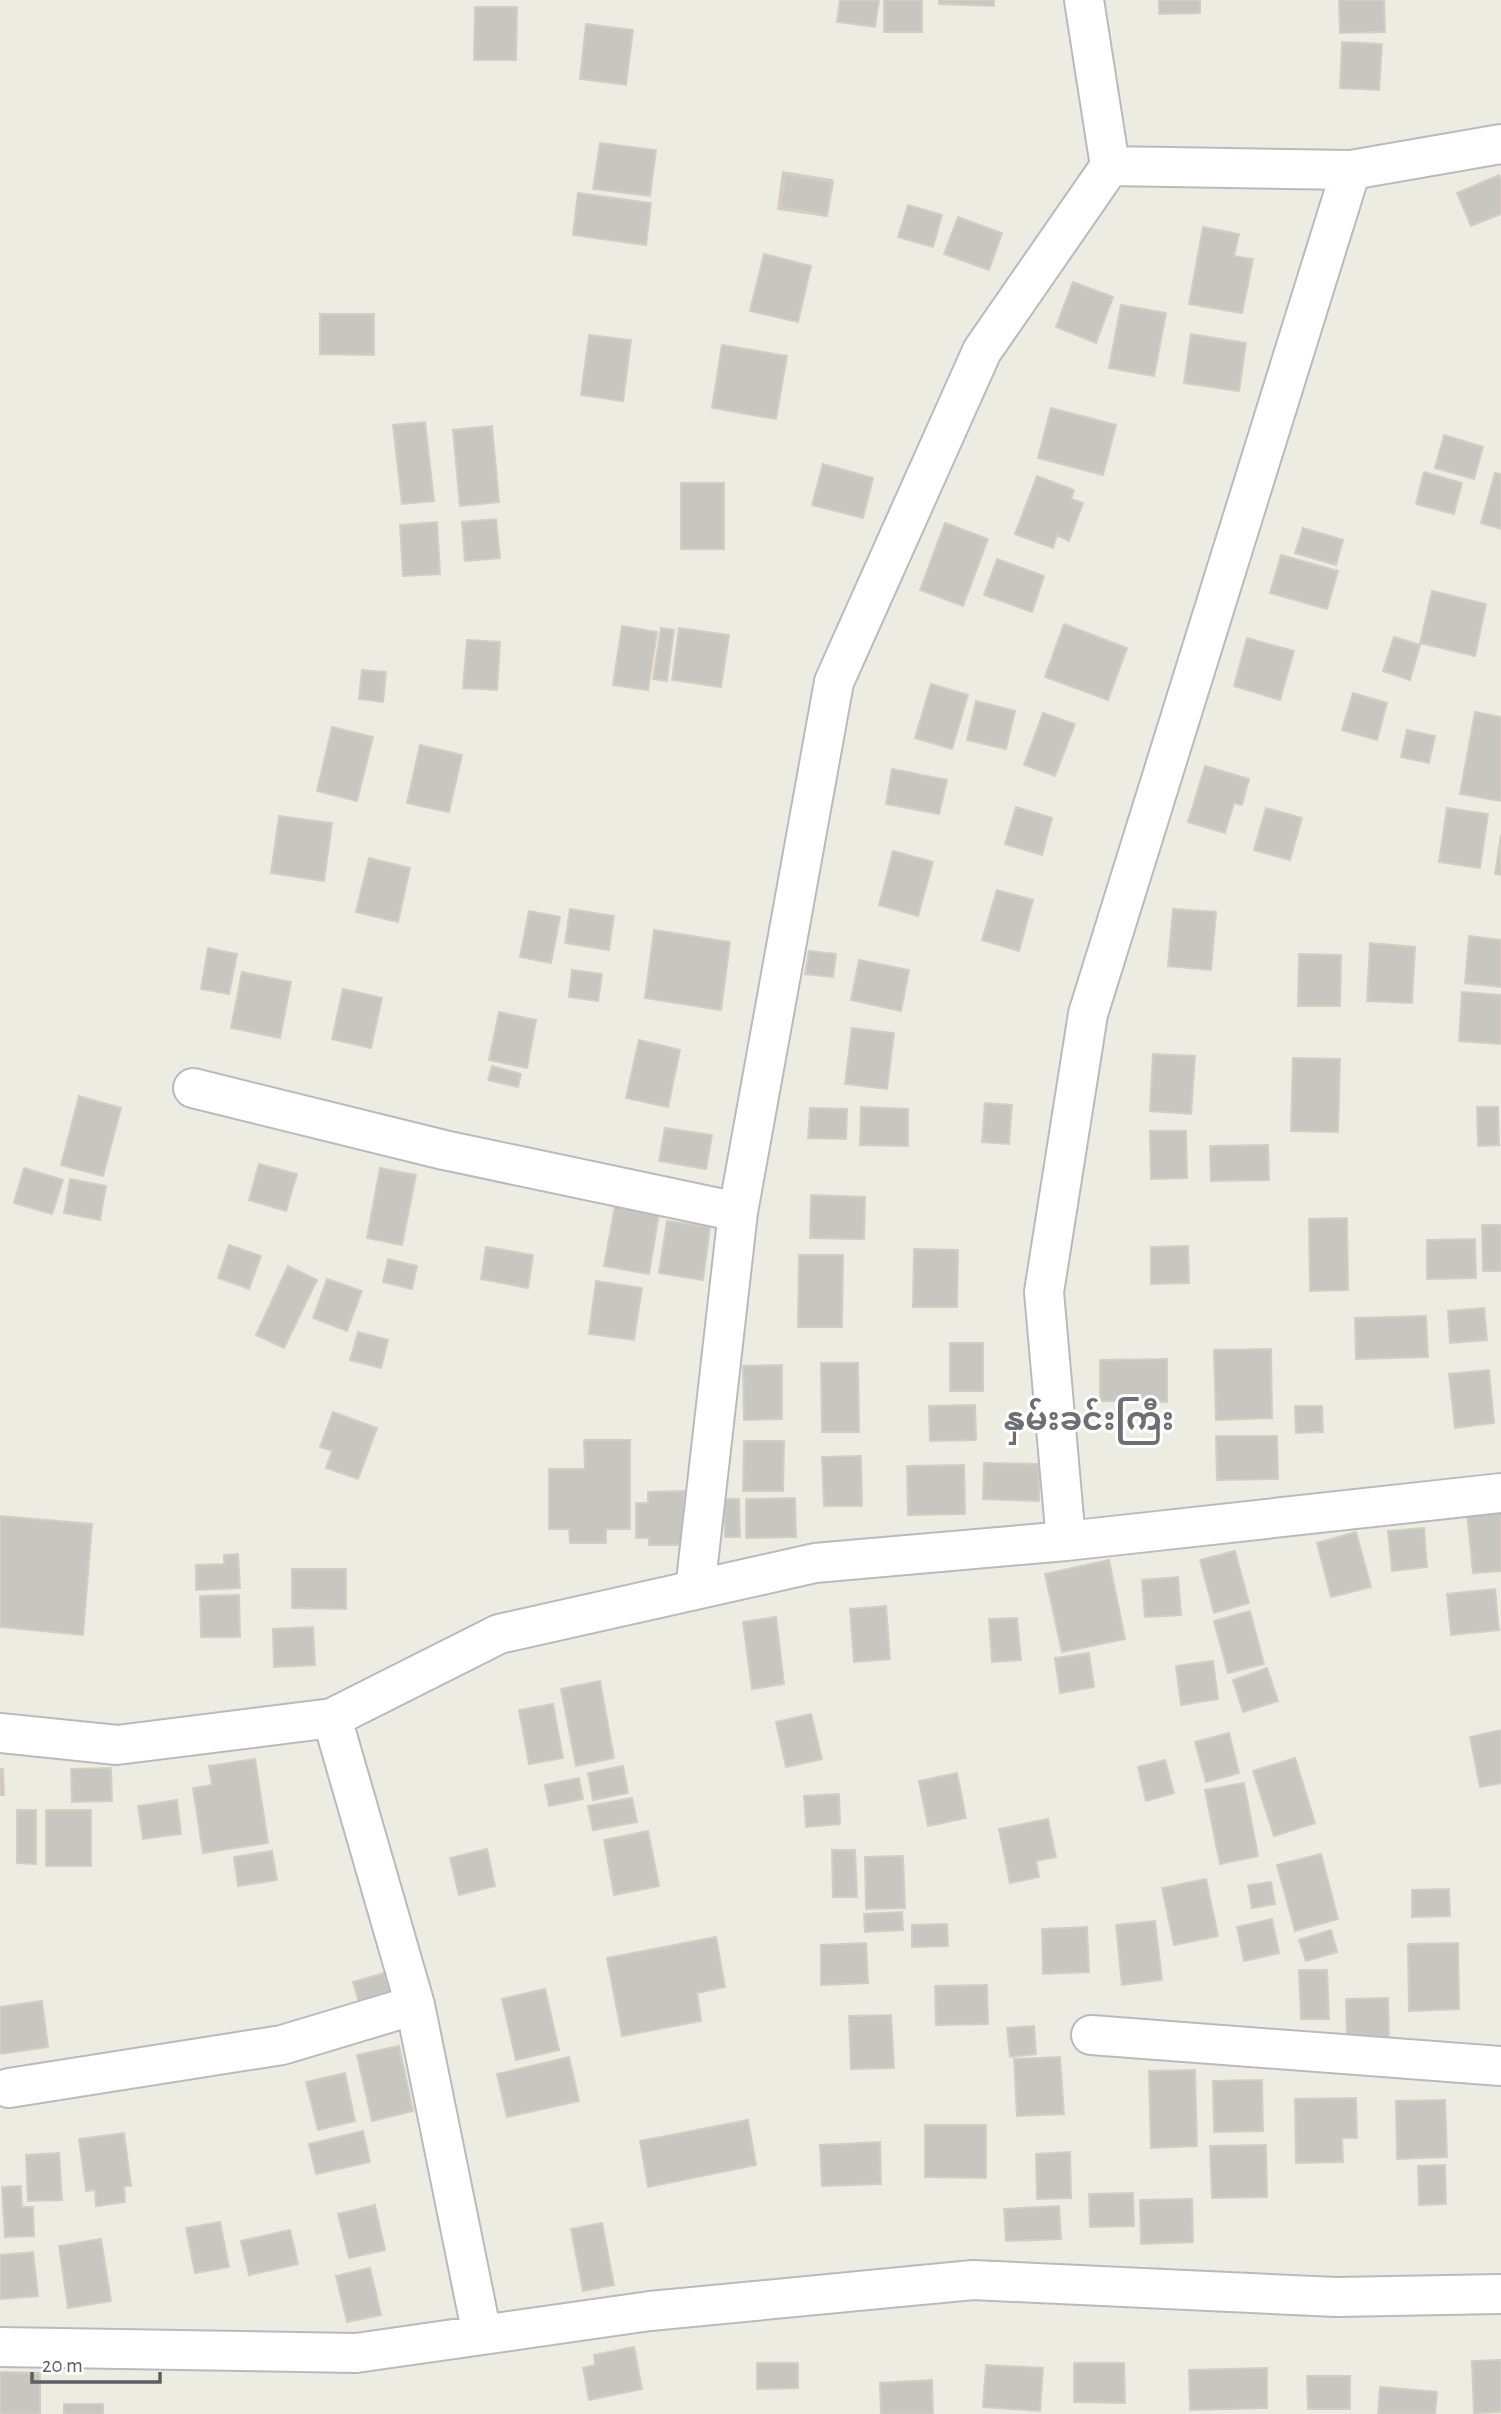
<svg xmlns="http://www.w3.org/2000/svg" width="1501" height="2414" font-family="'Alegreya Sans','Noto Sans Myanmar',sans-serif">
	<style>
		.building { fill: #c8c6c0; stroke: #d2cec2; stroke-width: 2 }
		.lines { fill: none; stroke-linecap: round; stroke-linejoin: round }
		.minor-casing { stroke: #b8babf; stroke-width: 42 }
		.minor { stroke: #fff; stroke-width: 38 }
		.labels { text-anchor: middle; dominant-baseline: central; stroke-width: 6; stroke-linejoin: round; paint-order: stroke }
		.quarter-label { font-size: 32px; font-weight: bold; fill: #6c7075; stroke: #fff }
	</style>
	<rect width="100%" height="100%" fill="#edece3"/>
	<path class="building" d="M 840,0 L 879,0 L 875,27 L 837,22 Z
		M 884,0 L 922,0 L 922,32 L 884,32 Z
		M 939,0 L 994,0 L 994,6 L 939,4 Z
		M 1159,0 L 1200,0 L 1200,13 L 1159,14 Z
		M 1339,0 L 1384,0 L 1385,32 L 1340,33 Z
		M 475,7 L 517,7 L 516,60 L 474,60 Z
		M 586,24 L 633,30 L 626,85 L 580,79 Z
		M 1342,42 L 1382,44 L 1379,90 L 1340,88 Z
		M 600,143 L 656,150 L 650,196 L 593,189 Z
		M 783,172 L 832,180 L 827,216 L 778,209 Z
		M 786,174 L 833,182 L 827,216 L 780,207 Z
		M 1499,175 L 1501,181 L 1501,214 L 1471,226 L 1457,193 Z
		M 578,193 L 651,203 L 646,245 L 573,235 Z
		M 908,205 L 942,215 L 933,247 L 898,237 Z
		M 958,217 L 1002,233 L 989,270 L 944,254 Z
		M 1203,227 L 1239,234 L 1234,256 L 1253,259 L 1242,313 L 1189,304 Z
		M 764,254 L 811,266 L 798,322 L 750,311 Z
		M 1073,282 L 1113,297 L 1096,343 L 1056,327 Z
		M 1121,305 L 1166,313 L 1154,376 L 1109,368 Z
		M 320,314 L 374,314 L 374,355 L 320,354 Z
		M 1191,334 L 1246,343 L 1239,391 L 1184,383 Z
		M 589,335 L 631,340 L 623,401 L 581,395 Z
		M 722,345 L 787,356 L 776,419 L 712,408 Z
		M 1051,408 L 1116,425 L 1103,475 L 1038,458 Z
		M 425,422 L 434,501 L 402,504 L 393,425 Z
		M 492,426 L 499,502 L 460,506 L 453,430 Z
		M 1444,435 L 1483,447 L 1474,479 L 1435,468 Z
		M 823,464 L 873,478 L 863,518 L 812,505 Z
		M 1424,472 L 1462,483 L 1454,514 L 1416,504 Z
		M 1495,473 L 1501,474 L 1501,529 L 1481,523 Z
		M 1037,476 L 1074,490 L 1071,499 L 1083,503 L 1069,541 L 1057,535 L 1053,548 L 1015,534 Z
		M 681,483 L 724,483 L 724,549 L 681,549 Z
		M 496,519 L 500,558 L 465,561 L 462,522 Z
		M 437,522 L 440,574 L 403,576 L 400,525 Z
		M 945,523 L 988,539 L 963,606 L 920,590 Z
		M 1303,528 L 1343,540 L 1336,565 L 1295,553 Z
		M 1281,555 L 1338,571 L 1327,609 L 1270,593 Z
		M 997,559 L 1044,576 L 1032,612 L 984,595 Z
		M 1432,591 L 1486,604 L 1475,656 L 1420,643 Z
		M 1064,624 L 1127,648 L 1108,700 L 1045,677 Z
		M 622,626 L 657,632 L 648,690 L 613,685 Z
		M 661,628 L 674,630 L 667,681 L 653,679 Z
		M 679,628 L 729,635 L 721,687 L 672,680 Z
		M 1394,637 L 1420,645 L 1410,680 L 1383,671 Z
		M 1247,638 L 1294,651 L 1280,700 L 1234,686 Z
		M 467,640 L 500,642 L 497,690 L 463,688 Z
		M 362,670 L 386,672 L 383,702 L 359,699 Z
		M 931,684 L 968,695 L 952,749 L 915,738 Z
		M 1353,693 L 1387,703 L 1377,740 L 1342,730 Z
		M 976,701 L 1015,711 L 1006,749 L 967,740 Z
		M 1475,712 L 1501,717 L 1501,801 L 1460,794 Z
		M 1043,713 L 1075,724 L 1055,776 L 1024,765 Z
		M 332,727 L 373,737 L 357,801 L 317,791 Z
		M 1407,730 L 1435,736 L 1429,763 L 1401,757 Z
		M 420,745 L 462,755 L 449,812 L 407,803 Z
		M 1205,766 L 1249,779 L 1242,805 L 1234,803 L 1225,833 L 1188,822 Z
		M 892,769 L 947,780 L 939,814 L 886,804 Z
		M 1016,807 L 1052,818 L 1042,855 L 1005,844 Z
		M 1266,808 L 1302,818 L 1290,860 L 1254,850 Z
		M 1447,808 L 1488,814 L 1480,868 L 1439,862 Z
		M 279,816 L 332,823 L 324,881 L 271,873 Z
		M 1501,835 L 1501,875 L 1495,874 Z
		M 893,851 L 933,862 L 918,916 L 879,905 Z
		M 369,858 L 410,868 L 398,922 L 356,912 Z
		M 997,890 L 1033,900 L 1019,951 L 982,940 Z
		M 570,909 L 614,916 L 609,950 L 565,943 Z
		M 1173,909 L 1216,912 L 1211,970 L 1168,966 Z
		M 529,911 L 560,917 L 551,963 L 520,957 Z
		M 654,930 L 730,942 L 721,1010 L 645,998 Z
		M 1469,936 L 1501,940 L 1501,987 L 1465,983 Z
		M 1370,943 L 1415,947 L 1412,1003 L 1367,1001 Z
		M 208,948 L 237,954 L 229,994 L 201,989 Z
		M 809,951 L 836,954 L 833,977 L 805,974 Z
		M 1299,954 L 1341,955 L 1340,1006 L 1298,1006 Z
		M 859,960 L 909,970 L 901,1011 L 851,1000 Z
		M 572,970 L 602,974 L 598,1001 L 569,997 Z
		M 242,972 L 291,982 L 280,1038 L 231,1028 Z
		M 343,989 L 382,998 L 371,1048 L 332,1039 Z
		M 1462,992 L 1501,995 L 1501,1044 L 1459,1041 Z
		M 499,1012 L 536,1020 L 527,1068 L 489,1060 Z
		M 852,1028 L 894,1033 L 887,1089 L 845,1084 Z
		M 639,1040 L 680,1050 L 668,1107 L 626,1098 Z
		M 1153,1054 L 1195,1056 L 1191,1114 L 1150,1111 Z
		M 1293,1058 L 1340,1059 L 1338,1132 L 1291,1131 Z
		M 492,1066 L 521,1074 L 518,1087 L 488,1080 Z
		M 79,1096 L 121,1108 L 103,1176 L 61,1165 Z
		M 985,1103 L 1012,1105 L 1009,1144 L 982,1142 Z
		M 861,1107 L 908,1109 L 908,1146 L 860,1145 Z
		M 1477,1107 L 1498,1107 L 1499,1145 L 1478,1146 Z
		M 810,1108 L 847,1109 L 846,1139 L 808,1138 Z
		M 665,1128 L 712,1135 L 706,1169 L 659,1161 Z
		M 1150,1131 L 1186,1131 L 1187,1178 L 1151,1179 Z
		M 1268,1145 L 1269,1180 L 1211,1181 L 1210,1146 Z
		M 259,1164 L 297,1174 L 286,1211 L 249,1200 Z
		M 24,1168 L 63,1180 L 52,1214 L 14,1203 Z
		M 380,1168 L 416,1175 L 402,1245 L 367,1238 Z
		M 70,1179 L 106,1186 L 100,1220 L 64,1213 Z
		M 811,1195 L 865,1197 L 864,1239 L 810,1238 Z
		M 615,1206 L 659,1214 L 649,1274 L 604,1266 Z
		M 1347,1218 L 1348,1290 L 1310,1291 L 1309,1219 Z
		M 667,1221 L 710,1227 L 703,1280 L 659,1273 Z
		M 1482,1225 L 1501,1225 L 1501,1271 L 1483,1271 Z
		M 1475,1239 L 1476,1278 L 1427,1279 L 1427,1240 Z
		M 229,1245 L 261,1256 L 249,1289 L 218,1278 Z
		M 1188,1246 L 1189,1283 L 1151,1284 L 1151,1247 Z
		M 486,1247 L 533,1255 L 528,1288 L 481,1279 Z
		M 914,1249 L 958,1250 L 957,1307 L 913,1307 Z
		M 799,1255 L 843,1255 L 842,1327 L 798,1327 Z
		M 388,1259 L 417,1266 L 412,1289 L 383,1282 Z
		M 288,1266 L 317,1280 L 284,1348 L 256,1335 Z
		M 327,1279 L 362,1291 L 347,1331 L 313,1318 Z
		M 596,1281 L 642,1288 L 634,1340 L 589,1334 Z
		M 1484,1308 L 1487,1340 L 1450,1343 L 1448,1311 Z
		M 1426,1316 L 1428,1357 L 1356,1359 L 1355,1318 Z
		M 358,1332 L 388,1340 L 381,1368 L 350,1360 Z
		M 950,1343 L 983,1343 L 983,1391 L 950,1391 Z
		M 1271,1349 L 1272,1418 L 1216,1420 L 1214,1350 Z
		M 1167,1359 L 1167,1402 L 1100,1401 L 1100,1360 Z
		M 821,1363 L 858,1363 L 859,1432 L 822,1432 Z
		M 782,1365 L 782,1419 L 744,1420 L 743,1366 Z
		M 1489,1370 L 1494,1423 L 1455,1428 L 1449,1374 Z
		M 975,1405 L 976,1440 L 930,1441 L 929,1406 Z
		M 1295,1406 L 1322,1406 L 1323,1432 L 1296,1433 Z
		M 333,1412 L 377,1428 L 358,1479 L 326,1468 L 332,1451 L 320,1447 Z
		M 1216,1436 L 1277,1436 L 1278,1479 L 1217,1480 Z
		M 584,1440 L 630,1440 L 630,1529 L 606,1529 L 606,1543 L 570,1543 L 569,1529 L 549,1529 L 549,1469 L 585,1469 Z
		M 744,1441 L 784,1441 L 783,1491 L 743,1491 Z
		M 861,1456 L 862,1506 L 824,1506 L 822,1457 Z
		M 984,1463 L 1039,1464 L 1039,1501 L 983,1499 Z
		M 964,1465 L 965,1514 L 908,1515 L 907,1466 Z
		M 684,1491 L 685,1545 L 649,1545 L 649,1538 L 636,1538 L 636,1503 L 648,1503 L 648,1492 Z
		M 795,1498 L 796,1537 L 746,1538 L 746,1499 Z
		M 724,1499 L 739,1499 L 740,1537 L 725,1537 Z
		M 1501,1511 L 1501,1571 L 1473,1573 L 1467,1513 Z
		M 0,1516 L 92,1524 L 83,1635 L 0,1627 Z
		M 1424,1528 L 1427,1567 L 1392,1571 L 1388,1531 Z
		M 1356,1532 L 1371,1587 L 1331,1597 L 1317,1543 Z
		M 1235,1551 L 1249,1603 L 1214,1613 L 1200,1560 Z
		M 238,1554 L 240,1588 L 196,1590 L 196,1565 L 224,1564 L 224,1555 Z
		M 1109,1560 L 1125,1639 L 1062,1652 L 1045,1574 Z
		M 292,1569 L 346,1569 L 346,1609 L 292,1608 Z
		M 1178,1577 L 1181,1615 L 1145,1617 L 1142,1580 Z
		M 1495,1589 L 1499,1630 L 1451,1635 L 1447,1594 Z
		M 239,1595 L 240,1637 L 201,1637 L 200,1596 Z
		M 886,1606 L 890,1659 L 854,1662 L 850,1609 Z
		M 1250,1611 L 1264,1664 L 1228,1673 L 1214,1621 Z
		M 776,1617 L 784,1684 L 752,1689 L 743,1622 Z
		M 1017,1618 L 1021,1660 L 992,1662 L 989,1619 Z
		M 313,1627 L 315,1665 L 274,1667 L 273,1629 Z
		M 1089,1653 L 1094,1687 L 1060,1693 L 1055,1658 Z
		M 1213,1661 L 1218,1699 L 1181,1705 L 1176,1666 Z
		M 1267,1668 L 1278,1701 L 1243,1712 L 1233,1680 Z
		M 600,1681 L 614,1758 L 576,1766 L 561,1689 Z
		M 553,1704 L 563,1758 L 529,1764 L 519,1710 Z
		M 811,1714 L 822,1759 L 786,1767 L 776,1722 Z
		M 1501,1730 L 1501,1783 L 1480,1787 L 1470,1737 Z
		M 1229,1733 L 1239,1773 L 1206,1782 L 1195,1742 Z
		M 1295,1758 L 1315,1823 L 1274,1836 L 1253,1771 Z
		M 255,1759 L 268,1843 L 203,1853 L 193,1788 L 212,1785 L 209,1766 Z
		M 1165,1760 L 1174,1793 L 1146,1801 L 1138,1767 Z
		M 623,1766 L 628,1793 L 593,1800 L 588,1773 Z
		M 111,1768 L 112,1801 L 72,1802 L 71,1769 Z
		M 0,1769 L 3,1769 L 4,1795 L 0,1795 Z
		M 957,1773 L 966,1818 L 928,1826 L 919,1781 Z
		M 579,1778 L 583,1799 L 549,1806 L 545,1785 Z
		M 1244,1783 L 1258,1856 L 1220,1864 L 1205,1790 Z
		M 839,1794 L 840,1824 L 806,1827 L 804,1796 Z
		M 632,1798 L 637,1822 L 593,1830 L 588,1806 Z
		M 177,1800 L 181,1834 L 143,1839 L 138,1806 Z
		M 17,1810 L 36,1810 L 36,1864 L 17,1863 Z
		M 46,1810 L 91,1810 L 91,1866 L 46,1866 Z
		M 1048,1819 L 1056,1857 L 1036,1861 L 1039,1877 L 1010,1883 L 999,1829 Z
		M 648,1831 L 659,1886 L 614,1895 L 604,1840 Z
		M 487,1849 L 495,1886 L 459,1895 L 450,1858 Z
		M 832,1850 L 855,1850 L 857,1897 L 833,1897 Z
		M 272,1851 L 277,1880 L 238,1886 L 234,1857 Z
		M 1321,1854 L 1338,1919 L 1295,1931 L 1277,1865 Z
		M 903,1856 L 905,1908 L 866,1909 L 865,1857 Z
		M 1206,1879 L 1218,1936 L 1174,1945 L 1162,1888 Z
		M 1271,1882 L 1275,1904 L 1252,1908 L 1248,1885 Z
		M 1449,1889 L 1450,1916 L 1412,1917 L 1412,1890 Z
		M 902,1912 L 903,1930 L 865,1932 L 864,1914 Z
		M 1272,1919 L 1279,1953 L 1244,1961 L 1237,1927 Z
		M 1155,1921 L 1162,1980 L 1122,1985 L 1116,1925 Z
		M 947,1924 L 948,1946 L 912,1947 L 912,1925 Z
		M 1087,1927 L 1089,1972 L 1043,1974 L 1042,1929 Z
		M 1331,1930 L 1337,1952 L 1306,1961 L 1299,1940 Z
		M 716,1937 L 725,1987 L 697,1993 L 701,2021 L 622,2036 L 607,1958 Z
		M 866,1943 L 868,1983 L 821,1985 L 821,1945 Z
		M 1458,1943 L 1459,2009 L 1409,2011 L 1408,1944 Z
		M 1299,1970 L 1327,1970 L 1329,2019 L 1301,2019 Z
		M 384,1973 L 392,2000 L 361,2009 L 353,1982 Z
		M 987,1985 L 988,2024 L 936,2025 L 935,1986 Z
		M 545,1989 L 559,2050 L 516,2060 L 502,1999 Z
		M 1388,1998 L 1389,2039 L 1347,2039 L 1346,1999 Z
		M 42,2001 L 48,2047 L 0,2054 L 0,2007 Z
		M 891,2015 L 894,2068 L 851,2069 L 849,2016 Z
		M 1034,2026 L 1036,2054 L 1010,2057 L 1007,2028 Z
		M 399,2046 L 413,2111 L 372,2121 L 357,2055 Z
		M 569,2057 L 579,2101 L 507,2117 L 497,2074 Z
		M 1060,2057 L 1064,2114 L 1017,2116 L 1014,2059 Z
		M 1195,2070 L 1197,2146 L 1151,2148 L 1149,2071 Z
		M 345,2073 L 355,2121 L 318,2130 L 306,2082 Z
		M 1262,2080 L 1263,2131 L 1214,2132 L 1213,2081 Z
		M 1356,2098 L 1357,2138 L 1342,2138 L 1343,2162 L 1296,2163 L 1295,2099 Z
		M 1445,2100 L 1447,2157 L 1397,2159 L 1396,2101 Z
		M 748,2120 L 756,2165 L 648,2187 L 640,2141 Z
		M 925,2125 L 986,2125 L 986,2178 L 925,2177 Z
		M 363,2131 L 370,2162 L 316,2174 L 309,2144 Z
		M 124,2133 L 131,2186 L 124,2186 L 125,2202 L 96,2206 L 95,2190 L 86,2191 L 79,2139 Z
		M 880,2142 L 881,2184 L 822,2186 L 820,2145 Z
		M 1266,2145 L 1267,2197 L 1212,2198 L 1210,2146 Z
		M 1070,2152 L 1071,2198 L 1037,2199 L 1036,2154 Z
		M 59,2153 L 62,2200 L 28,2201 L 26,2155 Z
		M 1445,2165 L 1446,2204 L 1419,2205 L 1418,2166 Z
		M 21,2186 L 22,2207 L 33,2207 L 34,2236 L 5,2237 L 2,2187 Z
		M 1133,2193 L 1134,2226 L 1090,2227 L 1089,2194 Z
		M 1192,2199 L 1193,2242 L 1141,2244 L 1140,2200 Z
		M 375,2205 L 385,2250 L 349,2258 L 338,2214 Z
		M 1059,2206 L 1061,2239 L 1006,2241 L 1004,2209 Z
		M 220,2222 L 229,2267 L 195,2273 L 186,2228 Z
		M 602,2223 L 614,2285 L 583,2291 L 571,2229 Z
		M 290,2230 L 298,2264 L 249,2275 L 241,2241 Z
		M 101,2239 L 111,2301 L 68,2308 L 59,2246 Z
		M 33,2252 L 38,2296 L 0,2299 L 0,2255 Z
		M 370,2268 L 381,2315 L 347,2322 L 336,2276 Z
		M 634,2347 L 642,2389 L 589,2400 L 583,2368 L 595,2365 L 594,2355 Z
		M 1501,2360 L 1501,2412 L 1474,2413 L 1472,2361 Z
		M 757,2363 L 798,2363 L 798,2388 L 757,2389 Z
		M 1074,2363 L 1124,2363 L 1125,2403 L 1074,2402 Z
		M 986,2365 L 1043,2368 L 1040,2411 L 983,2407 Z
		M 1267,2368 L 1267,2408 L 1190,2410 L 1189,2370 Z
		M 0,2372 L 40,2373 L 40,2414 L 0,2414 Z
		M 1307,2376 L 1350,2376 L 1350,2409 L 1308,2409 Z
		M 932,2380 L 933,2414 L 881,2414 L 880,2383 Z
		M 1380,2387 L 1437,2392 L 1435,2414 L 1378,2414 Z
		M 64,2404 L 103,2404 L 103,2414 L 64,2414 Z"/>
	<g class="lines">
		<defs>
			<path id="minor" d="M 1110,166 L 1351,170 L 1501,144
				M 193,1088 L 444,1150 L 738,1212
				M 1066,1541 L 1044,1292 L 1088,1014 L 1351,170
				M 695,1590 L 738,1212 L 834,682 L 982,351 L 1110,166 L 1084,0
				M 332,1718 L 415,2005 L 482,2335
				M 0,1733 L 117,1745 L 332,1718 L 499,1634 L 815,1563 L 1066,1541 L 1501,1493
				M 1091,2035 L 1501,2066
				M 9,2088 L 282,2045 L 415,2005
				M 0,2347 L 356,2353 L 650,2311 L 973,2280 L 1336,2297 L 1501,2294"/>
		</defs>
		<use href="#minor" class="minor-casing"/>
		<use href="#minor" class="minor"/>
	</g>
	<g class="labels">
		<g class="quarter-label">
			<text x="1089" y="1420">နှမ်းခင်းကြီး</text>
		</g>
	</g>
	<path d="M32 2372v10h128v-10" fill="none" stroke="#5b5e63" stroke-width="3.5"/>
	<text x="42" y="2372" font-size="21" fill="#5b5e63" stroke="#ffffff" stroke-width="5" paint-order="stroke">20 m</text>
</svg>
